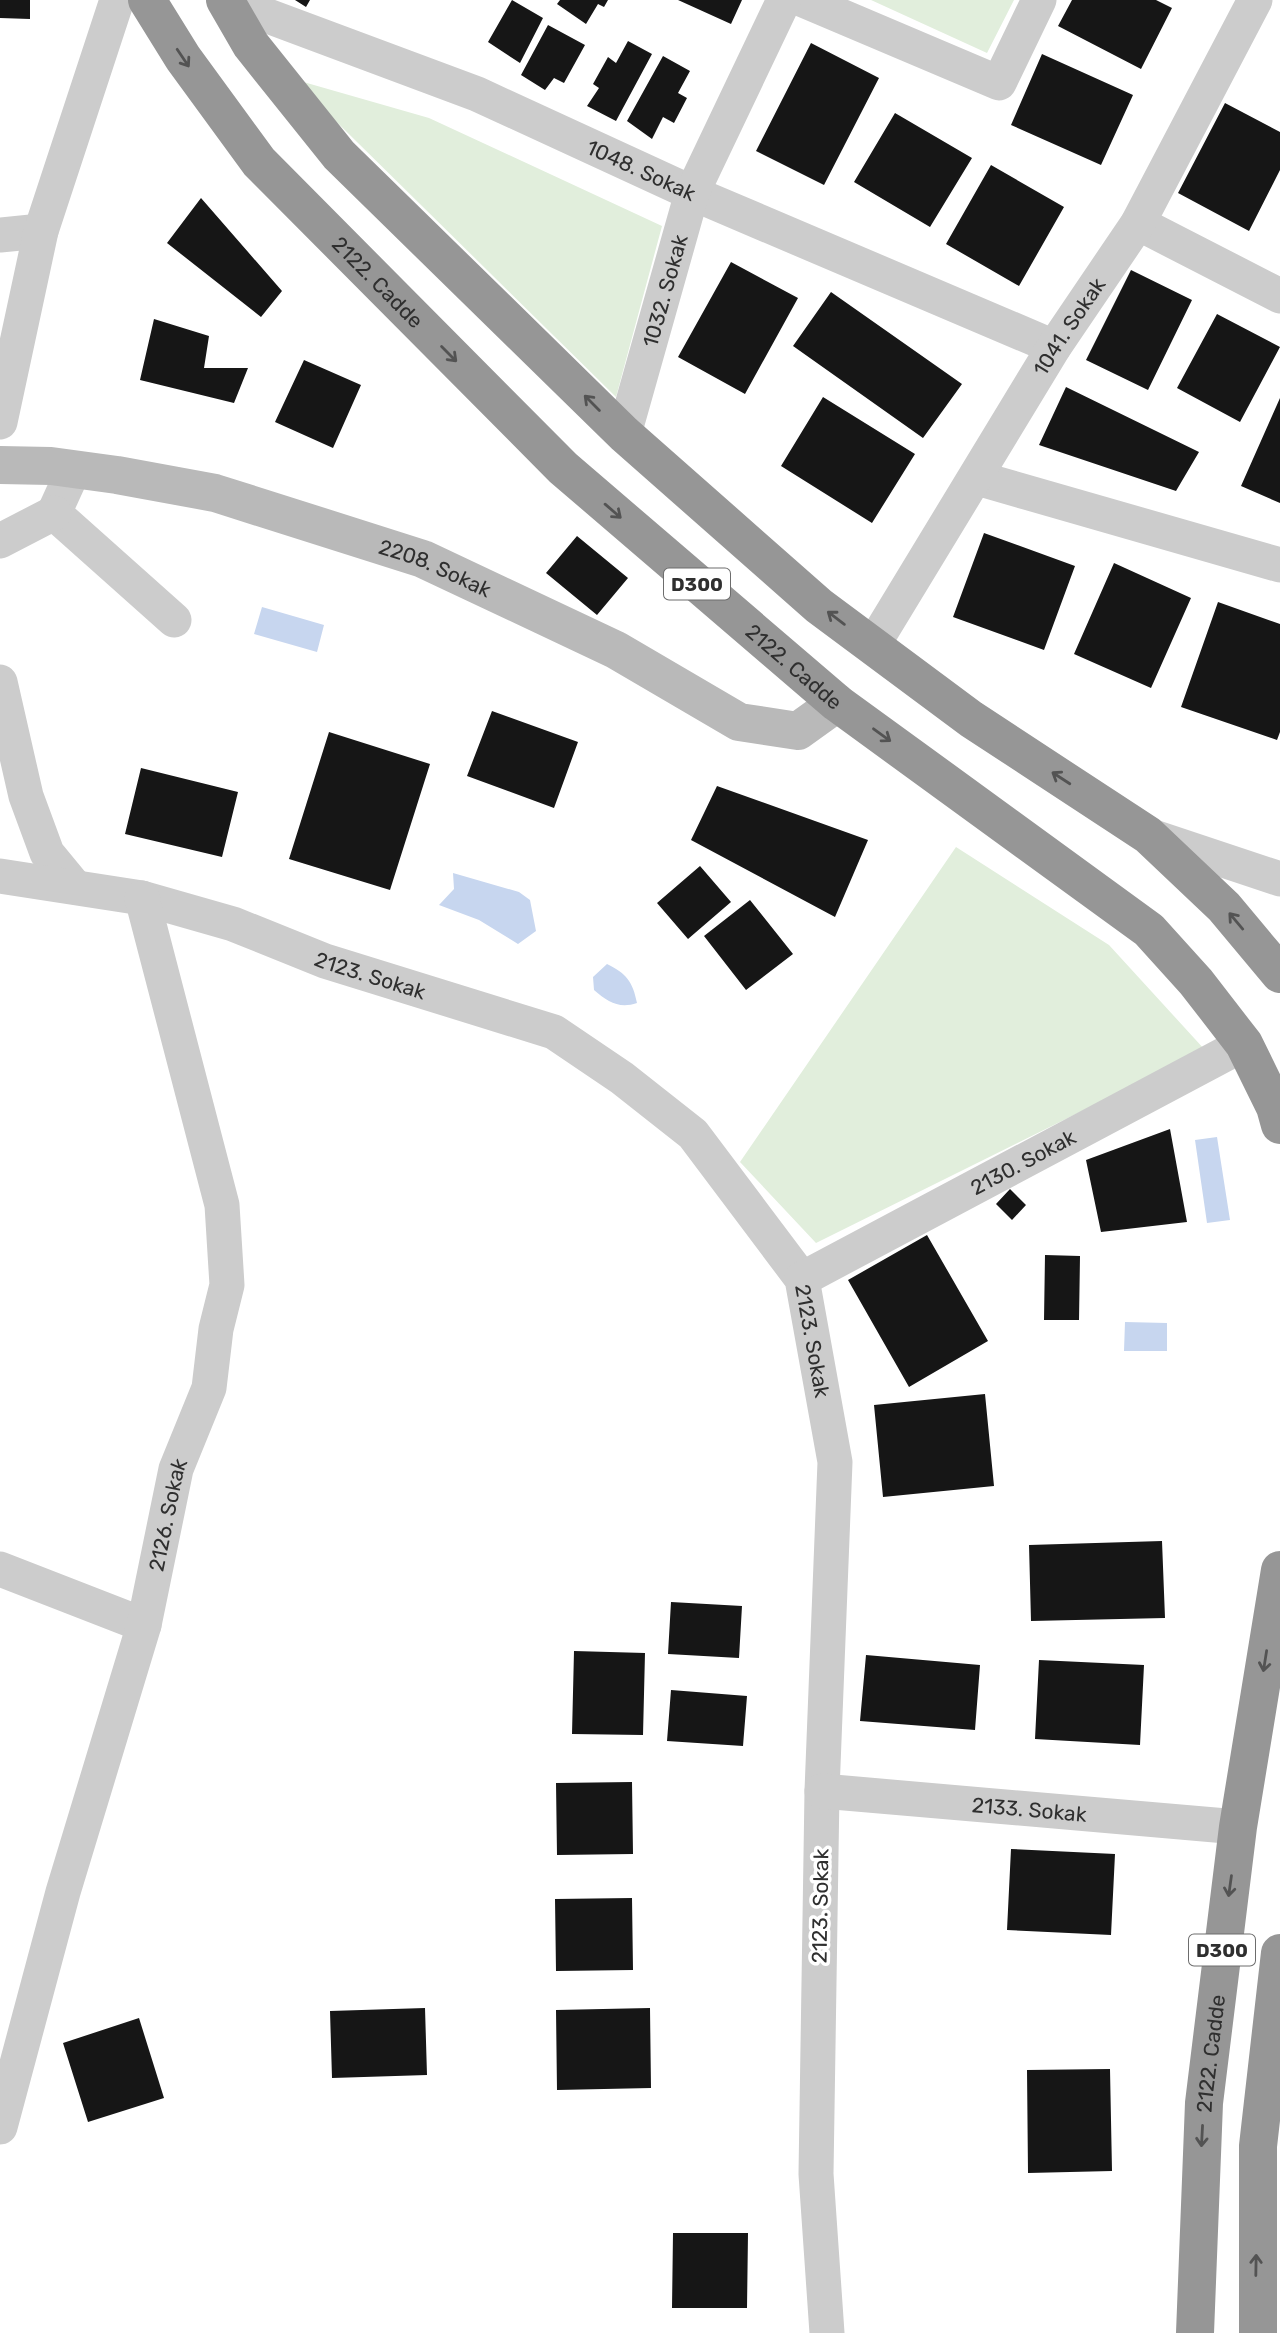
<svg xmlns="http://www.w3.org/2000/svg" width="1280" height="2333" font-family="Rubik,sans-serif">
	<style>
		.green { fill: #e1eedc }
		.water { fill: #c7d6ef }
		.building { fill: #161616 }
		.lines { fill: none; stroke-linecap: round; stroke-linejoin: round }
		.street { stroke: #ccc; stroke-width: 35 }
		.secondary { stroke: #b9b9b9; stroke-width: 38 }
		.highway { stroke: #969696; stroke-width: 38 }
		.oneway { stroke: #535353 }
		.labels { text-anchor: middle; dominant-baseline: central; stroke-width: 7; stroke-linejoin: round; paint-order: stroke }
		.shield { fill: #fff; stroke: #6d6d6d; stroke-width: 2 }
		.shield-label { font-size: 19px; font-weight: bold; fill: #2f2f2f }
		.street-label { font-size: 21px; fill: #2f2f2f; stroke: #fff }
	</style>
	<rect width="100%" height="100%" fill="#fff"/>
	<path class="green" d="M 871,0 L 1014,0 L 987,53 Z
		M 293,79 L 429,118 L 662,226 L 616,397 Z
		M 956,847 L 1109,945 L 1205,1050 L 816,1243 L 740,1162 Z"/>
	<path class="water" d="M 262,607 L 324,625 L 317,652 L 254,634 Z
		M 453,873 L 519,892 L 530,900 L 536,931 L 518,944 L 479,920 L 439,905 L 454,889 Z
		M 607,964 C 626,973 633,982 637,1003 C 619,1009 608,1002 594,990 L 593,977 Z
		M 1217,1137 L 1230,1220 L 1207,1223 L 1195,1140 Z
		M 1125,1322 L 1167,1323 L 1167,1351 L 1124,1351 Z"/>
	<path class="building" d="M 0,0 L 30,0 L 30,19 L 0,18 Z
		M 295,0 L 310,0 L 306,7 Z
		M 512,0 L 543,18 L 520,63 L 488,42 Z
		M 560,0 L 608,0 L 604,7 L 598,4 L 586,24 L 557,4 Z
		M 678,0 L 742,0 L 731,24 Z
		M 1072,0 L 1156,0 L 1172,8 L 1141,69 L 1058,26 Z
		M 548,25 L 585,45 L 564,83 L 554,78 L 545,90 L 521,75 Z
		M 628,41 L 652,54 L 616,121 L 587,106 L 599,88 L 593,84 L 608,57 L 616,63 Z
		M 811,43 L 879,78 L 824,185 L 756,151 Z
		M 1042,54 L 1133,95 L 1101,165 L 1011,125 Z
		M 663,56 L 690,71 L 678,93 L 687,98 L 674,123 L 663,117 L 652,139 L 627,121 Z
		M 1225,103 L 1280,132 L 1280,170 L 1249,231 L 1178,193 Z
		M 895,113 L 972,158 L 930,227 L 854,182 Z
		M 991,165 L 1064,207 L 1019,286 L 946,244 Z
		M 201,198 L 282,291 L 261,317 L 167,243 Z
		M 731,262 L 798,298 L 745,394 L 678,357 Z
		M 1131,270 L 1192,300 L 1148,390 L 1086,360 Z
		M 831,292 L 962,384 L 923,438 L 793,346 Z
		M 1217,314 L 1280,347 L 1240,422 L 1177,388 Z
		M 154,319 L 209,336 L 204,368 L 248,368 L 234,403 L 140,380 Z
		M 304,360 L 361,385 L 333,448 L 275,422 Z
		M 1066,387 L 1199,452 L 1176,491 L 1039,445 Z
		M 823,397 L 915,454 L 872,523 L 781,466 Z
		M 1280,398 L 1280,503 L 1241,486 Z
		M 984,533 L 1075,566 L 1044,650 L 953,617 Z
		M 577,536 L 628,578 L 597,615 L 546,573 Z
		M 1114,563 L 1191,598 L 1151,688 L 1074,654 Z
		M 1218,602 L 1280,624 L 1280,732 L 1277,740 L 1181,707 Z
		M 492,711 L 578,742 L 554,808 L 467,776 Z
		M 329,732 L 430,764 L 390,890 L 289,859 Z
		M 141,768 L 238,792 L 222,857 L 125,834 Z
		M 717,786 L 868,840 L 835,917 L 691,840 Z
		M 700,866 L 731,902 L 688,939 L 657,903 Z
		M 750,900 L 793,954 L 746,990 L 704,936 Z
		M 1170,1129 L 1187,1222 L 1101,1232 L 1086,1160 Z
		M 1010,1189 L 1026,1205 L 1012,1220 L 996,1204 Z
		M 927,1235 L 988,1341 L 909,1387 L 848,1280 Z
		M 1045,1255 L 1080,1256 L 1079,1320 L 1044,1320 Z
		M 985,1394 L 994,1486 L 883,1497 L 874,1405 Z
		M 1162,1541 L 1165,1618 L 1031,1621 L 1029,1545 Z
		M 671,1602 L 742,1606 L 739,1658 L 668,1654 Z
		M 574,1651 L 645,1653 L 643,1735 L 572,1734 Z
		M 866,1655 L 980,1665 L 975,1730 L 860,1721 Z
		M 1039,1660 L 1144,1665 L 1140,1745 L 1035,1739 Z
		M 671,1690 L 747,1696 L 743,1746 L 667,1741 Z
		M 632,1782 L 633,1854 L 557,1855 L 556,1783 Z
		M 1011,1849 L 1115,1854 L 1111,1935 L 1007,1930 Z
		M 632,1898 L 633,1970 L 556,1971 L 555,1899 Z
		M 425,2008 L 427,2075 L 332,2078 L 330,2011 Z
		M 650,2008 L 651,2088 L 557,2090 L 556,2010 Z
		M 139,2018 L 164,2098 L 88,2122 L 63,2043 Z
		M 1110,2069 L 1112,2171 L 1028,2173 L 1027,2070 Z
		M 673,2233 L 748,2233 L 747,2308 L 672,2308 Z"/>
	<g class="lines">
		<g class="street">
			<path id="s1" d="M 225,0 L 477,94 L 692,193 L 1054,347"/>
			<path d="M 803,0 L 999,83 L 1039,0"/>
			<path d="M 1138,223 L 1280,296"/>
			<path d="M 0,235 L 41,231"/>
			<path d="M 0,422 L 41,231 L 117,0"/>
			<path id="s2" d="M 624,434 L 692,193 L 784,0"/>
			<path d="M 74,469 L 54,513 L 174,620"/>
			<path d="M 977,478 L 1280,565"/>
			<path d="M 0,541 L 54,513"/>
			<path id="s3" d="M 873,645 L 1054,347 L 1138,223 L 1255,0"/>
			<path d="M 0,682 L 26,796 L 47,853 L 75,887"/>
			<path d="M 1148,835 L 1280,879"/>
			<path id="s4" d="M 0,876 L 142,898 L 233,924 L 325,961 L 554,1032 L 622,1078 L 693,1134 L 802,1279 L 835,1462 L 822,1791 L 816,2174 L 827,2333"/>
			<path id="s5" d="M 802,1279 L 1244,1044"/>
			<path d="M 0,1569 L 144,1625"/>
			<path id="s6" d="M 822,1791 L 1238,1827"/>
			<path id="s7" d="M 0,2127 L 63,1892 L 144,1625 L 176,1469 L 209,1388 L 216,1329 L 227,1285 L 222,1205 L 142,898"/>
		</g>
		<path class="secondary" id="s8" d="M 0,465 L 51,466 L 117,475 L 215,493 L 423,559 L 616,650 L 739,722 L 798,731 L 837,703"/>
		<g class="highway">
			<path id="s9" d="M 147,0 L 183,58 L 259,162 L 563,468 L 837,703 L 1149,930 L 1196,982 L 1244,1044 L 1275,1107 L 1280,1125"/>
			<path d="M 225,0 L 251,45 L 339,155 L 624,434 L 819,606 L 971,719 L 1148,835 L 1224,907 L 1280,974"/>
			<path id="s10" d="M 1195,2333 L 1204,2103 L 1238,1827 L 1280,1570"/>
			<path d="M 1258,2333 L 1258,2146 L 1280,1953"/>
		</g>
	</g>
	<defs><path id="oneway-shaft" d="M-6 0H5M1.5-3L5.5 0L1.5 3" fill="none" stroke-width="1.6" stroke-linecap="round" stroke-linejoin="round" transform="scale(1.75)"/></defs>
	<g class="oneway">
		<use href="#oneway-shaft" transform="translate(183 58) rotate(56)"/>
		<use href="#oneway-shaft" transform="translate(449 354) rotate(45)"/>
		<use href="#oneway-shaft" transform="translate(592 403) rotate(-135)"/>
		<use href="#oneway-shaft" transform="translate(613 511) rotate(41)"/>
		<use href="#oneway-shaft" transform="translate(836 618) rotate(-143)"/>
		<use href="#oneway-shaft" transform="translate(882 735) rotate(36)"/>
		<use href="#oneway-shaft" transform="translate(1061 778) rotate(-147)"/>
		<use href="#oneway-shaft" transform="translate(1236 921) rotate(-130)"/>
		<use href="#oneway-shaft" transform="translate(1265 1661) rotate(99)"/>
		<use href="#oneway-shaft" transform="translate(1230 1886) rotate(98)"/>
		<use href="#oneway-shaft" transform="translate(1202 2136) rotate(93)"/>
		<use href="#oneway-shaft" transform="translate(1256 2265) rotate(-89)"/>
	</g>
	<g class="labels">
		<g class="shield">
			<rect x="664" y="568.5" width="66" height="31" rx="5"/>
			<rect x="1189" y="1934.5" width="66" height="31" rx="5"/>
		</g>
		<g class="shield-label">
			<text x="697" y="584">D300</text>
			<text x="1222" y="1950">D300</text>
		</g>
		<g class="street-label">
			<text stroke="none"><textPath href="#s1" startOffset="450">1048. Sokak</textPath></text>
			<text stroke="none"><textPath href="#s9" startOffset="366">2122. Cadde</textPath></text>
			<text stroke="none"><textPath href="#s2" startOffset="149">1032. Sokak</textPath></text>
			<text stroke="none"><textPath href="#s3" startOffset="374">1041. Sokak</textPath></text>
			<text stroke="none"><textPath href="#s8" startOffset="450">2208. Sokak</textPath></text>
			<text stroke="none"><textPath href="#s9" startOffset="933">2122. Cadde</textPath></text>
			<text stroke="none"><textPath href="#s4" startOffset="385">2123. Sokak</textPath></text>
			<text stroke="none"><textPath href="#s5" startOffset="250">2130. Sokak</textPath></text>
			<text stroke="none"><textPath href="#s4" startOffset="994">2123. Sokak</textPath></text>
			<text stroke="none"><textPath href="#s7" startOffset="635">2126. Sokak</textPath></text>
			<text stroke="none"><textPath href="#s6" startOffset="208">2133. Sokak</textPath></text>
			<text transform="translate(820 1906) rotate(-89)">2123. Sokak</text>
			<text stroke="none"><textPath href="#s10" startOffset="280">2122. Cadde</textPath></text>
		</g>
	</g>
</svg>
